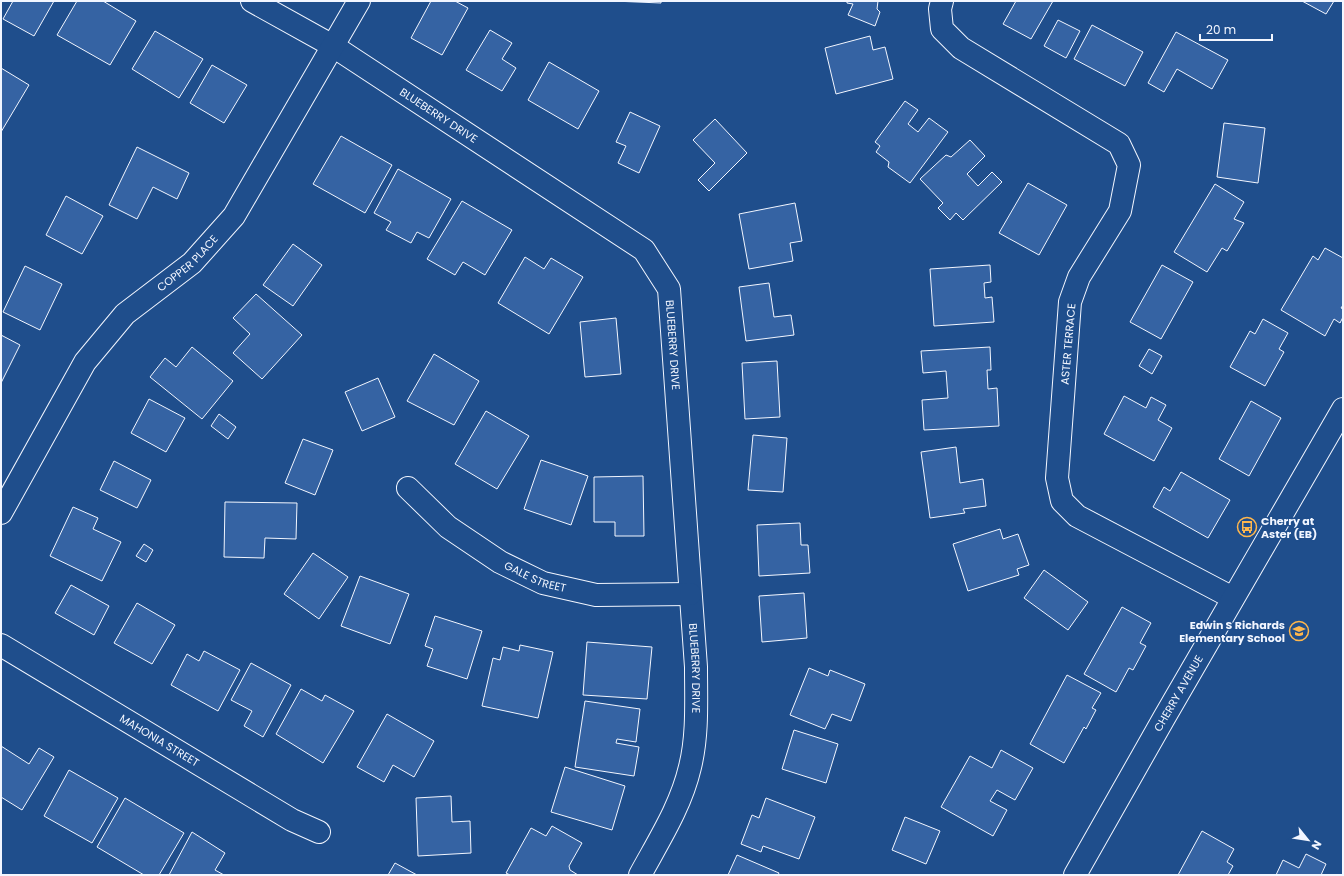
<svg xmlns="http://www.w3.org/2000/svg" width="1344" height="876" font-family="Poppins,sans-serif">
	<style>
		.building { fill: #3563a3; stroke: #f2f6ff }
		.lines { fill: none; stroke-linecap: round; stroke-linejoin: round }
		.minor-casing { stroke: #f2f6ff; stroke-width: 24 }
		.minor { stroke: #1f4e8c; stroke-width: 22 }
		.labels { text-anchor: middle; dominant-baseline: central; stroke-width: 3; stroke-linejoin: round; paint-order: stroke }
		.street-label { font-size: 11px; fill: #f2f6ff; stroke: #1f4e8c }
		.poi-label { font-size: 11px; font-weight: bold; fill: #f2f6ff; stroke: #1f4e8c; text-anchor: start }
	</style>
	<rect width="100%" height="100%" fill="#1f4e8c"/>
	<path class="building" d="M 13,1 L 54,1 L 34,36 L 3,19 Z
		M 77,1 L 103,1 L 136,21 L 110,65 L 57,35 Z
		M 431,1 L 455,1 L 468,8 L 442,55 L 411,38 Z
		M 613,1 L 661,1 L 661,3 Z
		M 847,1 L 878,1 L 877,9 L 880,12 L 875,26 L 848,15 L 853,4 L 847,3 Z
		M 1016,1 L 1053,1 L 1031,39 L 1003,24 Z
		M 1302,1 L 1334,1 L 1326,14 Z
		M 1058,20 L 1080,31 L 1066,58 L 1044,46 Z
		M 1092,25 L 1143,52 L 1125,86 L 1074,59 Z
		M 490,30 L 512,43 L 502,59 L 516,68 L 502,91 L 466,70 Z
		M 155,31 L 203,59 L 179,98 L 132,69 Z
		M 1176,32 L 1228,60 L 1212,89 L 1177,69 L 1164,92 L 1148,83 Z
		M 870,36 L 873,50 L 885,47 L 893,79 L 836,94 L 825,48 Z
		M 549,62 L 599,91 L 578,129 L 528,100 Z
		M 212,65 L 247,85 L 224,123 L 190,103 Z
		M 1,68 L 29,85 L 1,132 Z
		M 905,101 L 918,110 L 908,124 L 918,132 L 929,118 L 948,132 L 910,183 L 888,167 L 889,162 L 876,152 L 880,146 L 875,142 Z
		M 630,112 L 660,126 L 639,173 L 618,163 L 626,146 L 616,142 Z
		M 715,119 L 747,153 L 709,191 L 698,180 L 715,163 L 693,140 Z
		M 1224,123 L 1265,128 L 1258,183 L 1217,177 Z
		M 341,136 L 392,165 L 365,213 L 313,184 Z
		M 970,140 L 985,156 L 967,174 L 978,186 L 992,172 L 1002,182 L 963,220 L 956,213 L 950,220 L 938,208 L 943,203 L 920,179 L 946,155 L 951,157 Z
		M 137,147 L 189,173 L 177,199 L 153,187 L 137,219 L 109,205 Z
		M 398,169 L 451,199 L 429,238 L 417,232 L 411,243 L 386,230 L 391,222 L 374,213 Z
		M 1028,183 L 1067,205 L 1039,255 L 999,233 Z
		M 1215,184 L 1244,202 L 1234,219 L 1244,223 L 1227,251 L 1222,248 L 1207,272 L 1174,252 Z
		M 66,196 L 103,216 L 82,254 L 46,235 Z
		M 462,201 L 512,230 L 485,275 L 463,262 L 455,275 L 427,259 Z
		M 795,203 L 802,241 L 790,243 L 793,261 L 749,269 L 739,214 Z
		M 293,244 L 322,265 L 293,306 L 263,285 Z
		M 1325,248 L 1343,258 L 1343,305 L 1341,308 L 1343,309 L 1343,317 L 1340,323 L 1334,319 L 1325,336 L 1281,310 L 1313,256 L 1318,260 Z
		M 525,257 L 544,269 L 551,258 L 583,277 L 549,334 L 498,303 Z
		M 990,265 L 991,282 L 984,283 L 985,298 L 992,297 L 994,322 L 934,326 L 930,269 Z
		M 1162,265 L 1193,282 L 1161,339 L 1130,322 Z
		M 25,266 L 62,284 L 40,330 L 3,312 Z
		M 769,283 L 774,317 L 791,315 L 794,335 L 746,341 L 739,287 Z
		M 256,294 L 302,335 L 262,379 L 233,353 L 250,334 L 233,318 Z
		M 616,318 L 621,374 L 585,377 L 580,322 Z
		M 1263,319 L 1288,333 L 1279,349 L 1284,352 L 1265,386 L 1230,367 L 1250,331 L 1255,334 Z
		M 1,335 L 20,345 L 1,383 Z
		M 192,347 L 233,381 L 202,419 L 150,377 L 165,358 L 176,367 Z
		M 990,347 L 991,370 L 987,370 L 988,389 L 997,388 L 999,426 L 924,430 L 922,400 L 948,398 L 946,371 L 923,373 L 921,351 Z
		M 1149,349 L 1162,356 L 1152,374 L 1139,366 Z
		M 434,354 L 479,381 L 454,425 L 407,401 Z
		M 777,361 L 780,417 L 745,419 L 742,363 Z
		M 378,378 L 395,417 L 362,431 L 345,392 Z
		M 1124,396 L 1146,408 L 1151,397 L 1166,405 L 1158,420 L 1172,428 L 1154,461 L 1104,434 Z
		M 149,399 L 185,418 L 166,452 L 131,433 Z
		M 1251,401 L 1281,418 L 1249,476 L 1219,459 Z
		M 486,411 L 529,436 L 497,489 L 455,464 Z
		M 219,414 L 236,427 L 228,439 L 211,426 Z
		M 753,435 L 787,438 L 783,492 L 748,490 Z
		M 303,439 L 333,450 L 315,495 L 285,483 Z
		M 956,447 L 960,483 L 983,479 L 986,506 L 963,509 L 965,513 L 930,518 L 921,452 Z
		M 541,460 L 588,476 L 571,525 L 524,509 Z
		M 114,461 L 151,480 L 137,508 L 100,490 Z
		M 1181,472 L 1230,500 L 1208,538 L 1153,507 L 1164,487 L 1170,491 Z
		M 643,476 L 644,536 L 615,536 L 615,522 L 594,522 L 594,477 Z
		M 225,502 L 297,503 L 296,539 L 265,538 L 264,558 L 224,557 Z
		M 73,507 L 98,518 L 93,529 L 121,542 L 102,581 L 50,556 Z
		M 800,523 L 801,545 L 808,545 L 810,573 L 759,576 L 757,525 Z
		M 1000,529 L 1003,539 L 1018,534 L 1029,565 L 1017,569 L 1019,575 L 968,591 L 953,544 Z
		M 144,544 L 153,550 L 146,562 L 136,556 Z
		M 313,553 L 348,577 L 319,619 L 284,594 Z
		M 1044,570 L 1088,602 L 1068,630 L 1024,598 Z
		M 360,576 L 409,594 L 390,644 L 341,626 Z
		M 71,585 L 109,606 L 94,635 L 55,613 Z
		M 804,593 L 807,638 L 762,642 L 759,596 Z
		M 137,603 L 175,625 L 152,664 L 114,643 Z
		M 1122,607 L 1151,623 L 1140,643 L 1146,646 L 1133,670 L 1129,668 L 1116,692 L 1084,674 Z
		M 435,616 L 482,631 L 467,679 L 427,666 L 433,649 L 425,646 Z
		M 587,642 L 652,647 L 647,699 L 583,695 Z
		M 520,645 L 553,652 L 538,718 L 482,706 L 493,658 L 500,660 L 503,647 L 519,651 Z
		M 204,651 L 240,670 L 218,711 L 171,685 L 187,654 L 199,661 Z
		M 251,663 L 291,685 L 263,737 L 244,726 L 252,711 L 231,700 Z
		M 809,668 L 828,676 L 830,670 L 865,684 L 851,721 L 832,714 L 825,729 L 790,715 Z
		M 1067,675 L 1101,693 L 1092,708 L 1096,710 L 1086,729 L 1084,727 L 1064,763 L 1030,744 Z
		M 301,689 L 322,701 L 325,695 L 354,711 L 323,763 L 276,734 Z
		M 585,701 L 640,709 L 636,742 L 617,739 L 616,743 L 639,747 L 634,776 L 575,767 Z
		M 387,714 L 434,741 L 414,777 L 393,765 L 384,782 L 357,767 Z
		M 794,730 L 838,744 L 826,783 L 782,769 Z
		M 1,746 L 29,764 L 39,748 L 54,757 L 22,810 L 1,797 Z
		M 1001,750 L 1033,768 L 1015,800 L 997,790 L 990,801 L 1007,810 L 993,836 L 941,807 L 970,756 L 992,768 Z
		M 565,767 L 625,786 L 612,830 L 551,812 Z
		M 69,770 L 118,798 L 92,843 L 44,816 Z
		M 451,796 L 452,822 L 470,821 L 471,853 L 418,856 L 416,798 Z
		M 125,798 L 184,833 L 159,875 L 144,875 L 97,847 Z
		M 766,798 L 815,817 L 799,859 L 763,846 L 761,852 L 741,844 L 752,815 L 759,818 Z
		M 905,817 L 940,831 L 926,864 L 892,850 Z
		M 552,826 L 582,843 L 569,866 L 570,870 L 578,875 L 510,875 L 506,873 L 531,828 L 546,836 Z
		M 1202,831 L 1234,849 L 1227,862 L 1233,866 L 1228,875 L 1178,875 Z
		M 192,832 L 225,853 L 215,870 L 224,875 L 169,875 Z
		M 1306,854 L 1326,864 L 1321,875 L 1276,875 L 1283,860 L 1299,868 Z
		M 737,855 L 779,873 L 778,875 L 728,875 Z
		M 395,863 L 417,875 L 388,875 Z"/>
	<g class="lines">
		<defs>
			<g id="minor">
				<path id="s1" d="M 252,1 L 333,46 L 644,250 L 669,289 L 696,667 C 696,700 698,735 690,767 C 681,806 659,840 640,875"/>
				<path d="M 942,1 L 940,9 L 942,29 L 961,48 L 1119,144 L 1129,165 L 1120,211 L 1079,277 L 1070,302 L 1057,478 L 1062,501 L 1077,516 L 1233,598"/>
				<path id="s2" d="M 408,488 L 448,527 L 500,562 L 543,583 L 596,595 L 690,594"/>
				<path id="s3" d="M 1,513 L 85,362 L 125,314 L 192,263 L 234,216 L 359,1"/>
				<path id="s4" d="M 1,645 L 292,820 L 319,832"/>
				<path id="s5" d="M 1075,875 L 1164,718 L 1343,409"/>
			</g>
		</defs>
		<use href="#minor" class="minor-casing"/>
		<use href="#minor" class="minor"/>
	</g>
	<defs>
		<symbol id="bus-ring" viewBox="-11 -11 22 22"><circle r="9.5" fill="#1f4e8c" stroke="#ffb74d" stroke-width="1.5"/><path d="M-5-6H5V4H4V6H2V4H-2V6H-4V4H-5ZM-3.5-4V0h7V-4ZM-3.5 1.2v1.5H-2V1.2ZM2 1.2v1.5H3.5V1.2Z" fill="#ffb74d"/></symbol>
		<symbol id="school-ring" viewBox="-11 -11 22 22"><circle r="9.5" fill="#1f4e8c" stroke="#ffb74d" stroke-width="1.5"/><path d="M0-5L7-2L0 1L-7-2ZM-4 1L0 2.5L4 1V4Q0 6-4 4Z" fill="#ffb74d"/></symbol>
	</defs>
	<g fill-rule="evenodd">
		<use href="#bus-ring" x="1236" y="516" width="22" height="22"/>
		<use href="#school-ring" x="1288" y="620" width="22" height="22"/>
	</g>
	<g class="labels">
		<g class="street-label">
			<text stroke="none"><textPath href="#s1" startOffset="219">BLUEBERRY DRIVE</textPath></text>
			<text stroke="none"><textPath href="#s3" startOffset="316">COPPER PLACE</textPath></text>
			<text transform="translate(1068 344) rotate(-85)">ASTER TERRACE</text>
			<text stroke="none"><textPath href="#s1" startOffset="567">BLUEBERRY DRIVE</textPath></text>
			<text stroke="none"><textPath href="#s2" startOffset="157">GALE STREET</textPath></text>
			<text stroke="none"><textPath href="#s1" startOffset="891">BLUEBERRY DRIVE</textPath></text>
			<text stroke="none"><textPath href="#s5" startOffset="209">CHERRY AVENUE</textPath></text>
			<text stroke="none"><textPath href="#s4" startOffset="185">MAHONIA STREET</textPath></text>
		</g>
		<g class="poi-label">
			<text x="1261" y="521">Cherry at<tspan x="1261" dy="13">Aster (EB)</tspan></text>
			<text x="1285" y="625" text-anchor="end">Edwin S Richards<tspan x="1285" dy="13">Elementary School</tspan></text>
		</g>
	</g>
	<rect width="1344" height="876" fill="none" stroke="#f2f6ff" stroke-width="4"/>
	<g transform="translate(1308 840) rotate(120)" stroke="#1f4e8c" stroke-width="3" paint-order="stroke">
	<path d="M0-3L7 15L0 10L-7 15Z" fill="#f2f6ff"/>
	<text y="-6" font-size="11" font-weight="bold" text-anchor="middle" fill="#f2f6ff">N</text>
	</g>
	<path d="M1200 34v6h72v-6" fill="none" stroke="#f2f6ff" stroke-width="2"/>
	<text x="1206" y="34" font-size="12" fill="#f2f6ff" stroke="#1f4e8c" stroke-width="3" paint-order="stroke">20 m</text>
</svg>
